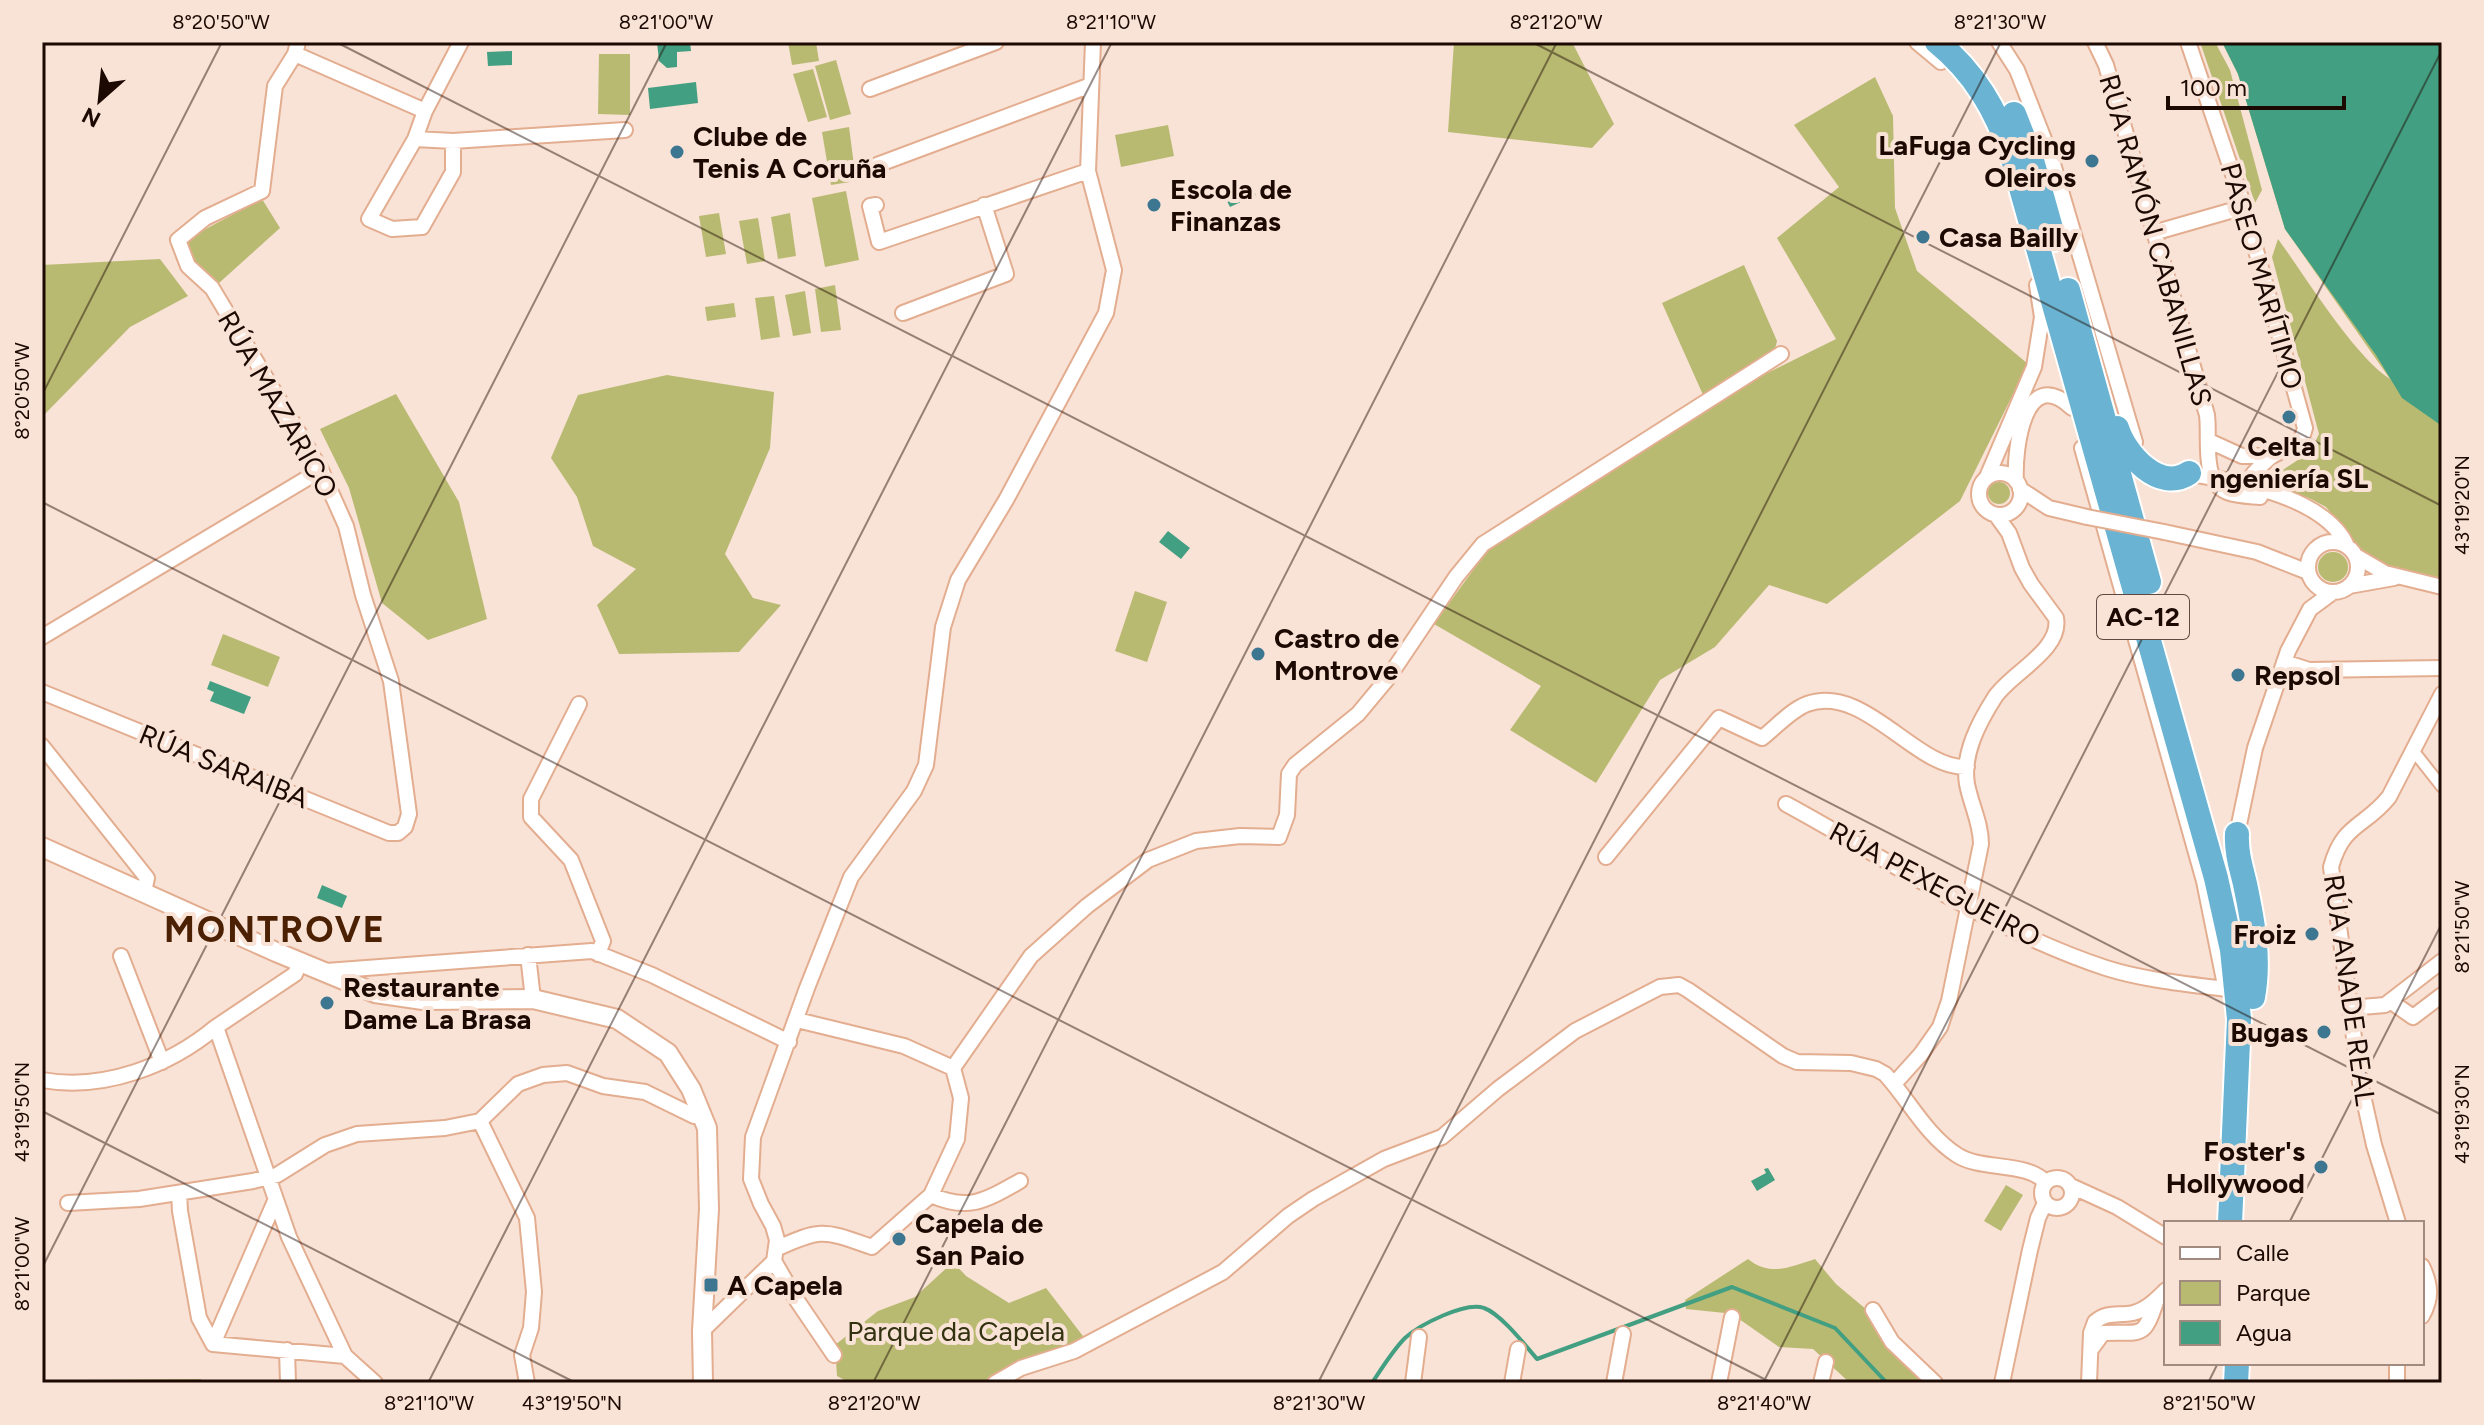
<svg xmlns="http://www.w3.org/2000/svg" width="2484" height="1425" font-family="Figtree,sans-serif">
	<style>
		.green { fill: #b9ba72 }
		.water { fill: #439f82 }
		.lines { fill: none; stroke-linecap: round; stroke-linejoin: round }
		.stream { stroke: #439f82; stroke-width: 4 }
		.pedestrian-casing { stroke: #e3ad90; stroke-width: 14 }
		.minor-casing { stroke: #e3ad90; stroke-width: 18 }
		.tertiary-casing { stroke: #e3ad90; stroke-width: 22 }
		.trunk-casing { stroke: #fff; stroke-width: 28 }
		.pedestrian { stroke: #fff; stroke-width: 10 }
		.minor { stroke: #fff; stroke-width: 14 }
		.tertiary { stroke: #fff; stroke-width: 18 }
		.trunk { stroke: #6bb3d2; stroke-width: 24 }
		.minor-bridge-casing { stroke: #e3ad90; stroke-width: 18; stroke-linecap: butt }
		.minor-bridge { stroke: #fff; stroke-width: 14 }
		.ticks { fill: none; stroke: #1c0902; stroke-width: 2; stroke-opacity: 0.45 }
		.poi-dot { fill: #3d7690; stroke: #f9e2d6; stroke-width: 3 }
		.labels { text-anchor: middle; dominant-baseline: central; stroke-width: 8; stroke-linejoin: round; paint-order: stroke }
		.shield { fill: #f9e2d6; stroke: #5e4a42; stroke-width: 2 }
		.shield-label { font-size: 26px; font-weight: bold; fill: #1c0902 }
		.poi-label { font-size: 28px; font-weight: bold; fill: #1c0902; stroke: #f9e2d6; text-anchor: start }
		.street-label { font-size: 28px; fill: #1c0902; stroke: #f9e2d6 }
		.park-label { font-size: 28px; fill: #323210; stroke: #f9e2d6 }
		.district-label { font-size: 36px; font-weight: bold; letter-spacing: 2px; fill: #4b2003; stroke: #f9e2d6 }
		.neatline { fill: none; stroke: #1c0902; stroke-width: 3 }
		.ticks-label { font-size: 20px; text-anchor: middle; fill: #1c0902 }
	</style>
	<rect width="100%" height="100%" fill="#f9e2d6"/>
	<path class="green" d="M 788,42 L 816,42 L 819,61 L 792,65 Z
		M 1454,42 L 1573,44 L 1614,124 L 1592,148 L 1448,132 Z
		M 2200,42 L 2215,42 L 2230,70 L 2262,190 L 2255,203 Z
		M 2222,42 L 2442,42 L 2442,581 L 2382,564 L 2360,550 L 2326,507 L 2309,498 L 2268,487 L 2269,479 L 2310,452 L 2319,434 L 2272,257 L 2278,239 C 2305,276 2355,357 2390,379 L 2285,229 L 2238,74 Z
		M 599,54 L 630,54 L 630,115 L 598,114 Z
		M 836,60 L 851,114 L 830,120 L 815,66 Z
		M 813,69 L 827,117 L 808,122 L 793,74 Z
		M 1875,77 L 1893,116 L 1895,208 L 1917,271 L 2028,364 L 1960,501 L 1827,604 L 1769,585 L 1715,647 L 1660,680 L 1596,783 L 1510,730 L 1541,686 L 1434,624 L 1487,551 L 1739,387 L 1836,339 L 1777,238 L 1839,187 L 1794,125 Z
		M 1168,125 L 1174,156 L 1121,167 L 1115,135 Z
		M 849,127 L 856,181 L 831,185 L 822,132 Z
		M 846,191 L 859,260 L 825,267 L 812,198 Z
		M 262,199 L 280,228 L 219,283 L 197,267 L 185,240 Z
		M 719,213 L 726,254 L 706,257 L 699,216 Z
		M 790,213 L 796,256 L 778,259 L 771,217 Z
		M 758,218 L 765,261 L 747,264 L 739,221 Z
		M 160,259 L 188,296 L 130,327 L 42,417 L 42,265 Z
		M 1744,265 L 1777,341 L 1773,357 L 1704,397 L 1662,303 Z
		M 835,285 L 841,330 L 821,332 L 815,289 Z
		M 805,291 L 811,333 L 793,336 L 785,295 Z
		M 774,296 L 780,337 L 761,340 L 755,298 Z
		M 734,303 L 736,317 L 707,321 L 705,307 Z
		M 667,375 L 774,392 L 770,448 L 725,554 L 753,598 L 781,605 L 739,652 L 619,654 L 597,605 L 636,569 L 593,546 L 577,497 L 551,458 L 578,395 Z
		M 396,394 L 459,502 L 487,619 L 428,640 L 382,603 L 349,488 L 320,429 Z
		M1988 493a11 11 0 1 1 22 0a11 11 0 1 1-22 0Z
		M2318 567a15 15 0 1 1 30 0a15 15 0 1 1-30 0Z
		M 1135,591 L 1167,602 L 1147,662 L 1115,651 Z
		M 223,634 L 280,657 L 268,687 L 211,665 Z
		M 2006,1185 L 2023,1195 L 2001,1231 L 1984,1221 Z
		M 1748,1259 C 1770,1277 1790,1267 1815,1259 L 1836,1284 L 1867,1310 L 1871,1323 L 1886,1346 L 1928,1383 L 1850,1383 L 1813,1349 L 1779,1347 L 1742,1321 L 1725,1313 L 1686,1309 L 1685,1300 Z
		M 953,1262 L 966,1276 L 1009,1303 L 1046,1288 L 1086,1340 L 989,1383 L 850,1383 L 837,1376 L 835,1345 L 878,1311 L 915,1297 Z
		M 201,1379 L 201,1383 L 87,1383 L 87,1380 Z"/>
	<path class="water" d="M 657,42 L 690,42 L 691,51 L 677,52 L 677,67 L 667,68 L 659,61 Z
		M 2222,42 L 2442,42 L 2442,426 L 2402,398 L 2376,355 L 2285,229 L 2238,74 Z
		M 512,51 L 512,65 L 488,66 L 487,52 Z
		M 696,82 L 698,103 L 650,109 L 648,88 Z
		M 1250,183 L 1256,195 L 1230,207 L 1224,195 Z
		M 1168,531 L 1190,548 L 1181,559 L 1159,542 Z
		M 210,681 L 251,697 L 244,714 L 210,701 L 214,692 L 207,689 Z
		M 322,885 L 347,896 L 342,908 L 317,898 Z
		M 1768,1168 L 1775,1180 L 1757,1191 L 1751,1181 L 1766,1173 L 1764,1169 Z"/>
	<g class="lines">
		<path class="stream" d="M 1372,1383 C 1382,1368 1393,1350 1405,1338 C 1419,1325 1466,1301 1484,1308 C 1501,1314 1525,1345 1537,1359 L 1732,1287 L 1835,1328 L 1887,1383"/>
		<defs>
			<path id="pedestrian" d="M 2412,749 L 2442,787"/>
			<path id="minor" d="M 1917,42 L 1941,62
				M 1999,42 L 2017,70 L 2051,157 L 2135,442
				M 2095,42 L 2106,65 L 2207,415 C 2210,438 2201,482 2227,492 C 2237,496 2249,496 2260,497
				M 2188,42 L 2244,207 L 2305,428 C 2301,447 2287,447 2272,456 C 2265,461 2259,468 2253,474 L 2254,488
				M 295,54 L 425,111
				M 870,89 L 996,42
				M 415,139 L 453,141 L 625,130
				M 453,141 L 453,172 L 422,227 L 392,229 L 369,219 L 415,139 L 425,111 L 461,42
				M 877,165 L 1091,85
				M 876,205 L 870,206 L 879,242 L 1088,171
				M 2153,233 L 2244,207
				M 903,313 L 1006,274 L 984,205
				M 2209,441 L 2242,456 L 2272,456
				M 2082,448 L 2204,881 L 2225,985
				M 2184,473 C 2233,480 2326,497 2347,546
				M1979 494a21 21 0 1 1 42 0a21 21 0 1 1-42 0Z
				M 1987,477 L 2034,367 L 2042,317 L 2037,285
				M 2016,481 C 2014,450 2024,363 2072,408
				M 2020,489 L 2049,508 L 2087,517
				M 2164,532 L 2257,552 L 2308,572
				M2308 567a25 25 0 1 1 50 0a25 25 0 1 1-50 0Z
				M 2356,556 L 2385,573 L 2442,587
				M 2349,586 L 2394,578
				M 42,637 L 321,470
				M 2284,662 L 2309,670 L 2442,668
				M 42,692 L 389,833 L 398,833 L 405,827 L 409,814 L 391,681 L 363,595 L 346,526 L 321,470 L 212,288 L 188,266 L 178,240 L 205,218 L 262,191 L 275,86 L 295,54 L 298,42
				M 579,704 L 531,799 L 531,817 L 571,860 L 603,941 L 598,954
				M 42,746 L 147,878 L 144,892
				M 1786,804 C 1891,861 1991,930 2106,968 C 2144,980 2186,984 2226,989
				M 2237,834 L 2255,748 L 2288,651 L 2310,609 L 2333,592
				M 1606,857 L 1719,718 L 1762,738 C 1775,728 1791,710 1807,704 C 1865,683 1916,770 1967,767
				M 528,955 L 533,999
				M 121,956 L 162,1062
				M 300,963 L 295,974 L 216,1027 L 289,1237 L 345,1356 L 375,1383
				M 326,971 L 592,951 L 652,975 L 789,1042
				M 2390,1001 L 2413,1017 L 2442,995
				M 2350,1008 L 2385,1005 L 2442,961
				M 953,1068 L 1031,956 L 1087,906 L 1148,860 L 1196,841 L 1240,836 L 1279,837 L 1287,815 L 1289,774 L 1295,765 L 1358,714 L 1388,678 L 1456,577 L 1483,544 L 1781,354
				M 42,1080 C 104,1091 169,1066 216,1027
				M 1894,1084 L 1921,1054 L 1940,1027 L 1949,1001 L 1981,844 C 1981,823 1971,805 1967,784 C 1962,754 1979,722 1995,697 C 2011,673 2062,650 2056,618 L 2031,584 L 2022,568 L 2009,533 L 1996,515
				M 480,1121 L 527,1218 L 534,1292 L 531,1328 L 522,1355 L 527,1383
				M2042 1193a15 15 0 1 1 30 0a15 15 0 1 1-30 0Z
				M 2071,1186 L 2117,1207 L 2166,1237
				M 179,1193 L 180,1211 L 199,1318 L 213,1344 L 345,1356
				M 931,1195 C 969,1212 986,1200 1020,1181
				M 68,1203 L 139,1199 L 253,1181 L 277,1175 L 325,1145 L 357,1134 L 445,1128 L 480,1121 L 518,1084 L 543,1075 L 567,1073 L 603,1086 L 645,1092 L 694,1116 L 701,1114
				M 2398,1223 L 2374,1145 L 2360,1082 L 2331,867 C 2343,823 2364,828 2389,797 L 2442,694
				M 776,1249 C 823,1227 825,1231 872,1247 L 931,1195 L 957,1139 L 961,1098 L 953,1068 L 904,1046 L 797,1020
				M 774,1261 L 796,1299 L 834,1355
				M 2422,1266 C 2431,1285 2432,1298 2422,1316
				M 1873,1310 L 1892,1342 L 1935,1383
				M 702,1331 L 774,1261 L 777,1240 L 773,1226 L 761,1204 L 751,1179 L 753,1137 L 807,988 L 851,877 L 914,791 L 926,765 L 943,627 L 958,580 L 1006,500 L 1106,313 L 1114,270 L 1088,171 L 1093,42
				M 213,1344 L 275,1201
				M 2092,1348 L 2103,1333 C 2143,1331 2143,1341 2157,1299
				M 287,1350 L 288,1383
				M 2397,1363 L 2397,1383
				M 995,1383 L 1021,1368 L 1074,1351 L 1223,1272 L 1288,1216 L 1313,1199 L 1384,1159 L 1442,1137 L 1498,1089 L 1575,1031 L 1660,987 L 1679,985 L 1688,990 L 1783,1056 L 1797,1062 L 1851,1063 L 1876,1069 L 1885,1074 C 1909,1100 1926,1135 1957,1155 C 1981,1171 2028,1161 2046,1183
				M 1413,1383 L 1419,1337
				M 1512,1383 L 1518,1349
				M 1614,1383 L 1623,1334
				M 1719,1383 L 1732,1317
				M 1821,1383 L 1826,1362
				M 2002,1383 L 2030,1250 L 2038,1218 L 2045,1203
				M 2089,1383 L 2091,1333 L 2095,1322 C 2107,1311 2118,1316 2133,1313 C 2146,1310 2157,1299 2166,1290"/>
			<path id="tertiary" d="M 42,847 L 276,952 L 375,993 L 423,1000 L 533,999 L 617,1019 L 668,1053 L 691,1089 L 707,1128 L 709,1209 L 702,1331 L 703,1383"/>
			<path id="trunk" d="M 1937,42 C 1975,73 1996,110 2012,156 L 2216,878 L 2232,950 L 2239,1019 L 2230,1223
				M 2014,114 L 2031,157 L 2054,239
				M 2068,290 L 2149,582
				M 2117,428 C 2125,454 2159,493 2189,473
				M 2237,834 C 2236,852 2241,867 2245,884 C 2253,922 2260,959 2253,997
				M 2236,1383 L 2237,1363"/>
		</defs>
		<use href="#pedestrian" class="pedestrian-casing"/>
		<use href="#minor" class="minor-casing"/>
		<use href="#tertiary" class="tertiary-casing"/>
		<use href="#trunk" class="trunk-casing"/>
		<use href="#pedestrian" class="pedestrian"/>
		<use href="#minor" class="minor"/>
		<use href="#tertiary" class="tertiary"/>
		<use href="#trunk" class="trunk"/>
		<defs>
			<path id="minor-bridge" d="M 2087,517 L 2164,532"/>
		</defs>
		<use href="#minor-bridge" class="minor-bridge-casing"/>
		<use href="#minor-bridge" class="minor-bridge"/>
	</g>
	<path class="ticks" d="M 336,42 L 2442,1115M 1532,42 L 2442,506M 42,395 L 222,42M 42,502 L 1772,1383M 42,1111 L 576,1383M 2289,1223 L 2442,923M 42,1268 L 667,42M 428,1383 L 1112,42M 873,1383 L 1557,42M 1318,1383 L 2001,42M 1763,1383 L 2442,50M 2208,1383 L 2218,1363"/>
	<g class="poi-dot">
		<circle cx="677" cy="152" r="8"/>
		<circle cx="2092" cy="161" r="8"/>
		<circle cx="1154" cy="205" r="8"/>
		<circle cx="1923" cy="237" r="8"/>
		<circle cx="2289" cy="417" r="8"/>
		<circle cx="1258" cy="654" r="8"/>
		<circle cx="2238" cy="675" r="8"/>
		<circle cx="2312" cy="934" r="8"/>
		<circle cx="327" cy="1003" r="8"/>
		<circle cx="2324" cy="1032" r="8"/>
		<circle cx="2321" cy="1167" r="8"/>
		<circle cx="899" cy="1239" r="8"/>
		<rect x="703" y="1277" width="16" height="16" rx="4"/>
	</g>
	<g class="labels">
		<rect class="shield" x="2097" y="595" width="92" height="44" rx="6"/>
		<g class="shield-label">
			<text x="2143" y="617">AC-12</text>
		</g>
		<g class="poi-label">
			<text x="693" y="136">Clube de<tspan x="693" dy="32">Tenis A Coruña</tspan></text>
			<text x="2076" y="145" text-anchor="end">LaFuga Cycling<tspan x="2076" dy="32">Oleiros</tspan></text>
			<text x="1170" y="189">Escola de<tspan x="1170" dy="32">Finanzas</tspan></text>
			<text x="1939" y="237">Casa Bailly</text>
			<text x="2289" y="446" text-anchor="middle">Celta I<tspan x="2289" dy="32">ngeniería SL</tspan></text>
			<text x="1274" y="638">Castro de<tspan x="1274" dy="32">Montrove</tspan></text>
			<text x="2254" y="675">Repsol</text>
			<text x="2296" y="934" text-anchor="end">Froiz</text>
			<text x="343" y="987">Restaurante<tspan x="343" dy="32">Dame La Brasa</tspan></text>
			<text x="2308" y="1032" text-anchor="end">Bugas</text>
			<text x="2305" y="1151" text-anchor="end">Foster's<tspan x="2305" dy="32">Hollywood</tspan></text>
			<text x="915" y="1223">Capela de<tspan x="915" dy="32">San Paio</tspan></text>
			<text x="727" y="1285">A Capela</text>
		</g>
		<g class="street-label">
			<text transform="translate(2156 240) rotate(74)">RÚA RAMÓN CABANILLAS</text>
			<text transform="translate(2262 276) rotate(74)">PASEO MARÍTIMO</text>
			<text transform="translate(278 404) rotate(60)">RÚA MAZARICO</text>
			<text transform="translate(224 766) rotate(22)">RÚA SARAIBA</text>
			<text transform="translate(1935 884) rotate(28)">RÚA PEXEGUEIRO</text>
			<text transform="translate(2350 990) rotate(82)">RÚA ANADE REAL</text>
		</g>
		<g class="park-label">
			<text x="956" y="1331">Parque da Capela</text>
		</g>
		<g class="district-label">
			<text x="275" y="929">MONTROVE</text>
		</g>
	</g>
	<rect width="2484" height="1425" fill="none" stroke="#f9e2d6" stroke-width="88"/>
	<rect x="2164" y="1221" width="260" height="144" fill="#f9e2d6" stroke="#a18b81" stroke-width="2"/>
	<rect x="2180" y="1247" width="40" height="12" fill="#ffffff" stroke="#a18b81" stroke-width="2"/>
	<text x="2236" y="1261" font-size="24" fill="#1c0902">Calle</text>
	<rect x="2180" y="1281" width="40" height="24" fill="#b9ba72" stroke="#a18b81" stroke-width="2"/>
	<text x="2236" y="1301" font-size="24" fill="#1c0902">Parque</text>
	<rect x="2180" y="1321" width="40" height="24" fill="#439f82" stroke="#a18b81" stroke-width="2"/>
	<text x="2236" y="1341" font-size="24" fill="#1c0902">Agua</text>
	<g transform="translate(100 100) rotate(207)" stroke="#f9e2d6" stroke-width="6" paint-order="stroke">
	<path d="M0-6L14 30L0 20L-14 30Z" fill="#1c0902"/>
	<text y="-12" font-size="22" font-weight="bold" text-anchor="middle" fill="#1c0902">N</text>
	</g>
	<path d="M2168 96v12h176v-12" fill="none" stroke="#1c0902" stroke-width="4"/>
	<text x="2180" y="96" font-size="24" fill="#1c0902" stroke="#f9e2d6" stroke-width="6" paint-order="stroke">100 m</text>
	<rect x="44" y="44" width="2396" height="1337" class="neatline"/>
	<g class="ticks-label">
		<text x="221" y="29">8°20'50"W</text>
		<text x="666" y="29">8°21'00"W</text>
		<text x="1111" y="29">8°21'10"W</text>
		<text x="1556" y="29">8°21'20"W</text>
		<text x="2000" y="29">8°21'30"W</text>
		<text transform="translate(22 391) rotate(-90)" y="7">8°20'50"W</text>
		<text transform="translate(2462 505) rotate(-90)" y="7">43°19'20"N</text>
		<text transform="translate(2462 927) rotate(-90)" y="7">8°21'50"W</text>
		<text transform="translate(22 1112) rotate(-90)" y="7">43°19'50"N</text>
		<text transform="translate(2462 1114) rotate(-90)" y="7">43°19'30"N</text>
		<text transform="translate(22 1264) rotate(-90)" y="7">8°21'00"W</text>
		<text x="429" y="1410">8°21'10"W</text>
		<text x="572" y="1410">43°19'50"N</text>
		<text x="874" y="1410">8°21'20"W</text>
		<text x="1319" y="1410">8°21'30"W</text>
		<text x="1764" y="1410">8°21'40"W</text>
		<text x="2209" y="1410">8°21'50"W</text>
	</g>
</svg>
